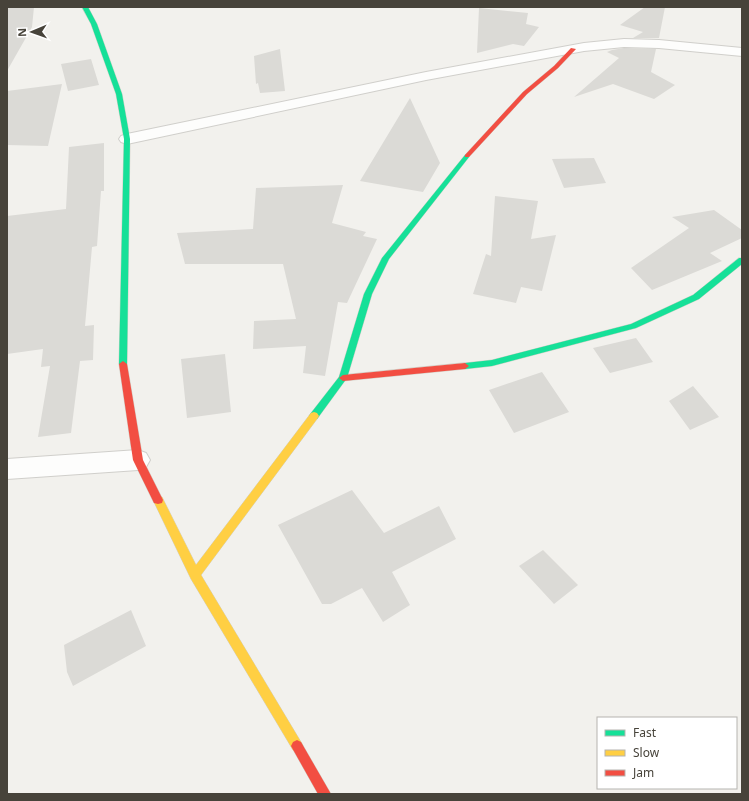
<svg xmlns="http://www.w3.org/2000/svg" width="749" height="801" font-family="'Noto Sans',sans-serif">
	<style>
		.building { fill: #dbdad6 }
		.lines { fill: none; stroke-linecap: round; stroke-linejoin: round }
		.street-casing { stroke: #d0cfcb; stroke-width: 2 }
		.fast-casing { stroke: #d1d0c7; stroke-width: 1 }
		.slow-casing { stroke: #d1d0c7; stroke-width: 1 }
		.jam-casing { stroke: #d1d0c7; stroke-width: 1 }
		.street { fill: #fdfdfc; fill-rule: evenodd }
		.fast { fill: #16e098; fill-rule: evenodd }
		.slow { fill: #ffcf43; fill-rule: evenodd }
		.jam { fill: #f24e42; fill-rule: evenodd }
	</style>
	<rect width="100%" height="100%" fill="#f2f1ed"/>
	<path class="building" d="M 20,7 L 34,7 L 32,27 L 7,71 L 7,8 Z
		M 645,7 L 665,7 L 659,38 L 633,38 L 643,32 L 620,25 Z
		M 479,8 L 528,13 L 526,24 L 539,27 L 524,46 L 513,44 L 477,53 Z
		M 624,48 L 656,49 L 651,72 L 675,85 L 654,99 L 613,84 L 574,97 L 619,58 L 607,52 L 612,50 Z
		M 280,49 L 285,91 L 260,93 L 258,83 L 256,84 L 254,56 Z
		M 91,59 L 99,85 L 68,91 L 61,64 Z
		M 62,84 L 48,146 L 7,145 L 7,91 Z
		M 410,98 L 440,163 L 423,192 L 360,181 Z
		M 104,143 L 104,191 L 101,191 L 97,246 L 92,247 L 85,326 L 94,325 L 93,360 L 80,361 L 71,433 L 38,437 L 50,366 L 41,367 L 43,349 L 7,354 L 7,216 L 66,209 L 69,147 Z
		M 594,158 L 606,183 L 564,188 L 552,159 Z
		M 343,185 L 332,223 L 366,232 L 363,236 L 377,239 L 347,303 L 338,302 L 325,376 L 303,373 L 306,346 L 253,349 L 254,321 L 296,319 L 283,264 L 185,264 L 177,233 L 253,229 L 256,188 Z
		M 495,196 L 538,201 L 531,239 L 556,235 L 542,291 L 521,287 L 516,303 L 473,294 L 486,254 L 491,256 Z
		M 714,210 L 742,230 L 742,238 L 710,253 L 722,261 L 652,290 L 631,268 L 689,228 L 672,217 Z
		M 636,338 L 653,362 L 610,373 L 593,348 Z
		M 225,354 L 231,412 L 187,418 L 181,359 Z
		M 542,372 L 569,412 L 514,433 L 489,390 Z
		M 693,386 L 719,417 L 690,430 L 669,401 Z
		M 352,490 L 384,533 L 439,506 L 456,539 L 392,572 L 410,605 L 383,622 L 362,588 L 331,604 L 322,604 L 278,525 Z
		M 543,550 L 578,585 L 554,604 L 519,566 Z
		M 131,610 L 146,646 L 73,686 L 67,672 L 64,645 Z"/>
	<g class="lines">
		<defs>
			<path id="street" d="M 624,39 L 659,40 L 742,48 L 742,56 L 659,48 L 624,47 L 584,51 L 426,80 L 127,144 L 121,142 L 119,139 L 121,136 L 127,134 L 426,72 L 584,43 Z
				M 138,450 L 146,453 L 150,460 L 146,467 L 138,470 L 7,479 L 7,459 Z"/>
			<path id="fast" d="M 82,7 L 88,7 L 97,24 L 122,94 L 130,139 L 127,364 L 123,367 L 119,364 L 124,139 L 116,94 L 91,24 Z
				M 467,154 L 469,155 L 469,157 L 389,259 L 372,294 L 347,378 L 317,419 L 311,419 L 309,416 L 311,413 L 339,377 L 364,294 L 382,258 L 465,155 Z
				M 739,258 L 742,258 L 742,264 L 699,299 L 636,328 L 492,366 L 465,369 L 461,366 L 465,363 L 492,360 L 631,324 L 693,295 Z"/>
			<path id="slow" d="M 314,412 L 317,413 L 319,416 L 317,419 L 201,575 L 301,742 L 303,746 L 301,750 L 297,752 L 293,750 L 191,579 L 153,500 L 154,497 L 158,496 L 162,497 L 196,565 L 311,413 Z"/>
			<path id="jam" d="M 571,48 L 576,49 L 558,68 L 527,94 L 469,157 L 465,157 L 465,155 L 523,92 L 554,66 Z
				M 123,361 L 127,364 L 143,460 L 163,500 L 162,503 L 158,504 L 154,503 L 133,460 L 119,364 Z
				M 465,363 L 469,366 L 465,369 L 343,381 L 339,378 L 343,375 Z
				M 297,740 L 301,742 L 331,794 L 318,794 L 291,746 L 293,742 Z"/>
		</defs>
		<use href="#street" class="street-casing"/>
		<use href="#fast" class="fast-casing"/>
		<use href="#slow" class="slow-casing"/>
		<use href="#jam" class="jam-casing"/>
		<use href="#street" class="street"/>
		<use href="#fast" class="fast"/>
		<use href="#slow" class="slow"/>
		<use href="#jam" class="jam"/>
	</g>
	<rect width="749" height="801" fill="none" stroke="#47433a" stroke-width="16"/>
	<rect x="597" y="717" width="140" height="72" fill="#ffffff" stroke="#b5b4b0"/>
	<rect x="605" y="730" width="20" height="6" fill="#16e098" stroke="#b5b4b0"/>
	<text x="633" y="737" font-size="12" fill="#47433a">Fast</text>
	<rect x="605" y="750" width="20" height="6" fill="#ffcf43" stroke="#b5b4b0"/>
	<text x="633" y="757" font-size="12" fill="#47433a">Slow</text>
	<rect x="605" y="770" width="20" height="6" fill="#f24e42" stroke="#b5b4b0"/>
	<text x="633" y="777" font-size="12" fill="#47433a">Jam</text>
	<g transform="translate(32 32) rotate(268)" stroke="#ffffff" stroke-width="3" paint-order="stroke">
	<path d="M0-3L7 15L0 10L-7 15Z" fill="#47433a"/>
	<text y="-6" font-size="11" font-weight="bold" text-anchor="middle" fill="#47433a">N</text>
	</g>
</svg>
